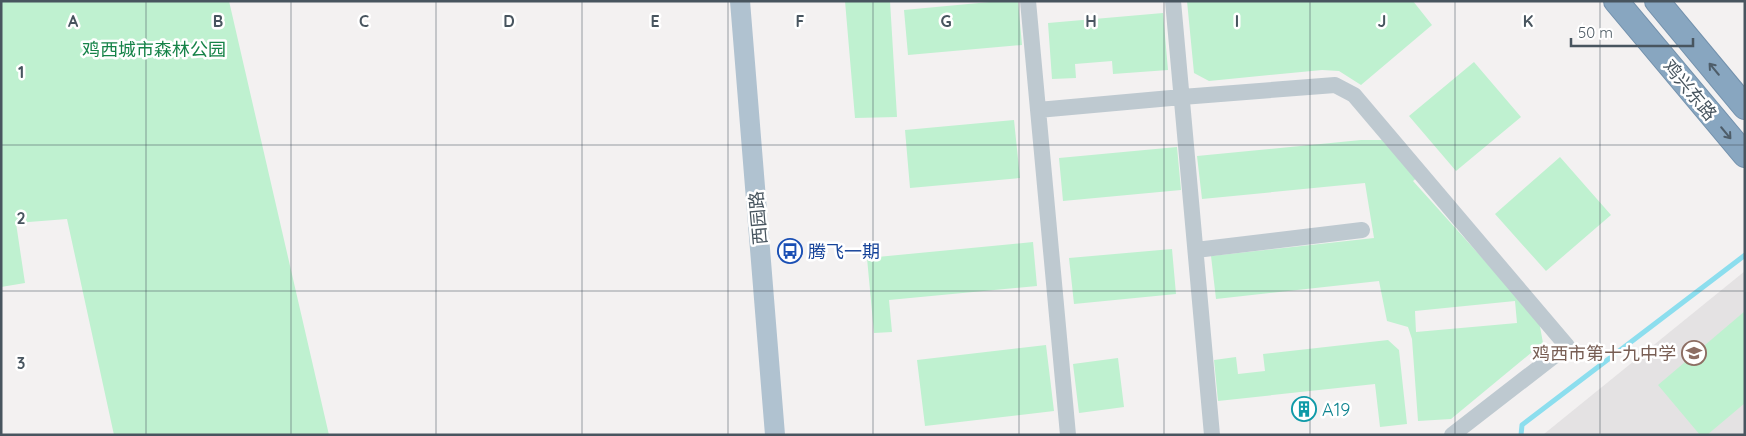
<svg xmlns="http://www.w3.org/2000/svg" width="1746" height="436" font-family="Quicksand,'Noto Sans SC',sans-serif">
	<style>
		.education { fill: #e4e2e3 }
		.green { fill: #bff1d0; fill-rule: evenodd }
		.lines { fill: none; stroke-linecap: round; stroke-linejoin: round }
		.stream { stroke: #8cdeee; stroke-width: 5 }
		.highway-casing { stroke: #7391ac; stroke-width: 26 }
		.minor { stroke: #bec9d0; stroke-width: 16 }
		.major { stroke: #b0c2d0; stroke-width: 20 }
		.highway { stroke: #88a6c0; stroke-width: 24 }
		.oneway { stroke: #4e5d69 }
		.grid { fill: none; stroke: #48555f; stroke-width: 1; stroke-opacity: 0.55 }
		.labels { text-anchor: middle; dominant-baseline: central; stroke-width: 5; stroke-linejoin: round; paint-order: stroke }
		.park-label { font-size: 18px; fill: #168348; stroke: #fff }
		.street-label { font-size: 18px; fill: #48555f; stroke: #fff }
		.transit-label { font-size: 18px; fill: #164399; stroke: #fff; text-anchor: start }
		.education-label { font-size: 18px; fill: #785e54; stroke: #fff; text-anchor: end }
		.culture-label { font-size: 18px; fill: #0d838f; stroke: #fff; text-anchor: start }
		.grid-label { font-size: 16px; text-anchor: middle; font-weight: bold; fill: #48555f; stroke: #fff; stroke-width: 5; stroke-linejoin: round; paint-order: stroke }
	</style>
	<rect width="100%" height="100%" fill="#f3f1f1"/>
	<path class="education" d="M 1745,271 L 1745,435 L 1544,435 L 1544,434 Z"/>
	<path class="green" d="M 1,1 L 229,1 L 329,435 L 114,435 L 67,219 L 16,223 L 25,283 L 1,287 Z
		M 845,1 L 890,1 L 897,117 L 855,118 Z
		M 1000,1 L 1018,1 L 1022,45 L 908,55 L 904,10 Z
		M 1187,1 L 1413,1 L 1432,25 L 1361,85 L 1339,71 L 1322,70 L 1209,81 L 1194,73 Z
		M 1163,13 L 1168,70 L 1113,74 L 1112,61 L 1075,64 L 1076,78 L 1052,79 L 1048,23 Z
		M 1474,62 L 1521,117 L 1456,171 L 1409,116 Z
		M 1014,120 L 1020,178 L 910,188 L 905,130 Z
		M 1361,140 L 1385,140 L 1418,177 L 1413,181 L 1539,321 L 1543,343 L 1451,419 L 1418,421 L 1412,339 L 1408,327 L 1387,321 L 1379,281 L 1216,299 L 1211,256 L 1374,238 L 1365,183 L 1202,199 L 1197,156 ZM 1515,301 L 1517,323 L 1416,332 L 1415,311 Z
		M 1177,147 L 1181,190 L 1063,201 L 1059,158 Z
		M 1560,157 L 1611,215 L 1546,271 L 1495,214 Z
		M 1033,242 L 1037,286 L 889,300 L 892,332 L 874,333 L 867,258 Z
		M 1172,249 L 1176,294 L 1074,304 L 1069,258 Z
		M 1745,311 L 1745,403 L 1707,435 L 1700,435 L 1658,385 Z
		M 1388,340 L 1399,350 L 1407,424 L 1380,427 L 1375,384 L 1218,401 L 1214,360 L 1236,357 L 1238,374 L 1265,371 L 1263,354 Z
		M 1046,345 L 1054,411 L 925,426 L 917,360 Z
		M 1118,358 L 1124,407 L 1079,413 L 1073,364 Z"/>
	<g class="lines">
		<path class="stream" d="M 1521,435 L 1522,425 L 1745,255"/>
		<defs>
			<path id="highway" d="M 1616,1 L 1745,155
				M 1657,1 L 1745,107"/>
		</defs>
		<use href="#highway" class="highway-casing"/>
		<path class="minor" d="M 1028,1 L 1068,435
			M 1173,1 L 1212,435
			M 1038,110 L 1182,97 L 1335,85 L 1354,95 L 1567,346 L 1452,435
			M 1196,250 L 1362,230"/>
		<path class="major" d="M 740,1 L 775,435"/>
		<use href="#highway" class="highway"/>
	</g>
	<defs><path id="oneway-shaft" d="M-6 0H5M1.5-3L5.5 0L1.5 3" fill="none" stroke-width="1.6" stroke-linecap="round" stroke-linejoin="round" transform="scale(1.25)"/></defs>
	<g class="oneway">
		<use href="#oneway-shaft" transform="translate(1714 69) rotate(-130)"/>
		<use href="#oneway-shaft" transform="translate(1726 133) rotate(50)"/>
	</g>
	<path class="grid" d="M 146,1 L 146,435M 291,1 L 291,435M 436,1 L 436,435M 582,1 L 582,435M 728,1 L 728,435M 873,1 L 873,435M 1019,1 L 1019,435M 1164,1 L 1164,435M 1310,1 L 1310,435M 1455,1 L 1455,435M 1600,1 L 1600,435M 1,145 L 1745,145M 1,291 L 1745,291"/>
	<defs>
		<symbol id="bus-ring" viewBox="-11 -11 22 22"><circle r="9.5" fill="#fff" stroke="#1a4fb4" stroke-width="1.5"/><path d="M-5-6H5V4H4V6H2V4H-2V6H-4V4H-5ZM-3.5-4V0h7V-4ZM-3.5 1.2v1.5H-2V1.2ZM2 1.2v1.5H3.5V1.2Z" fill="#1a4fb4"/></symbol>
		<symbol id="school-ring" viewBox="-11 -11 22 22"><circle r="9.5" fill="#fff" stroke="#8d6e63" stroke-width="1.5"/><path d="M0-5L7-2L0 1L-7-2ZM-4 1L0 2.5L4 1V4Q0 6-4 4Z" fill="#8d6e63"/></symbol>
		<symbol id="building-ring" viewBox="-11 -11 22 22"><circle r="9.5" fill="#fff" stroke="#0f9aa8" stroke-width="1.5"/><path d="M-4-6H4V6H1V3H-1V6H-4ZM-2.5-4.3h1.7v1.8h-1.7ZM.8-4.3h1.7v1.8H.8ZM-2.5-1h1.7V.8h-1.7ZM.8-1h1.7V.8H.8Z" fill="#0f9aa8"/></symbol>
	</defs>
	<g fill-rule="evenodd">
		<use href="#bus-ring" x="776" y="237" width="28" height="28"/>
		<use href="#school-ring" x="1680" y="339" width="28" height="28"/>
		<use href="#building-ring" x="1290" y="395" width="28" height="28"/>
	</g>
	<g class="labels">
		<g class="park-label">
			<text x="154" y="49">鸡西城市森林公园</text>
		</g>
		<g class="street-label">
			<text transform="translate(1690 90) rotate(50)">鸡兴东路</text>
			<text transform="translate(758 218) rotate(-95)">西园路</text>
		</g>
		<g class="transit-label">
			<text x="808" y="251">腾飞一期</text>
		</g>
		<g class="education-label">
			<text x="1676" y="353">鸡西市第十九中学</text>
		</g>
		<g class="culture-label">
			<text x="1322" y="409">A19</text>
		</g>
	</g>
	<g class="grid-label">
		<text x="73" y="27">A</text>
		<text x="218" y="27">B</text>
		<text x="364" y="27">C</text>
		<text x="509" y="27">D</text>
		<text x="655" y="27">E</text>
		<text x="800" y="27">F</text>
		<text x="946" y="27">G</text>
		<text x="1091" y="27">H</text>
		<text x="1237" y="27">I</text>
		<text x="1382" y="27">J</text>
		<text x="1528" y="27">K</text>
		<text x="21" y="78">1</text>
		<text x="21" y="224">2</text>
		<text x="21" y="369">3</text>
	</g>
	<rect width="1746" height="436" fill="none" stroke="#48555f" stroke-width="5"/>
	<path d="M1571 38v8h122v-8" fill="none" stroke="#48555f" stroke-width="2.5"/>
	<text x="1578" y="38" font-size="15" fill="#48555f" stroke="#ffffff" stroke-width="4" paint-order="stroke">50 m</text>
</svg>
